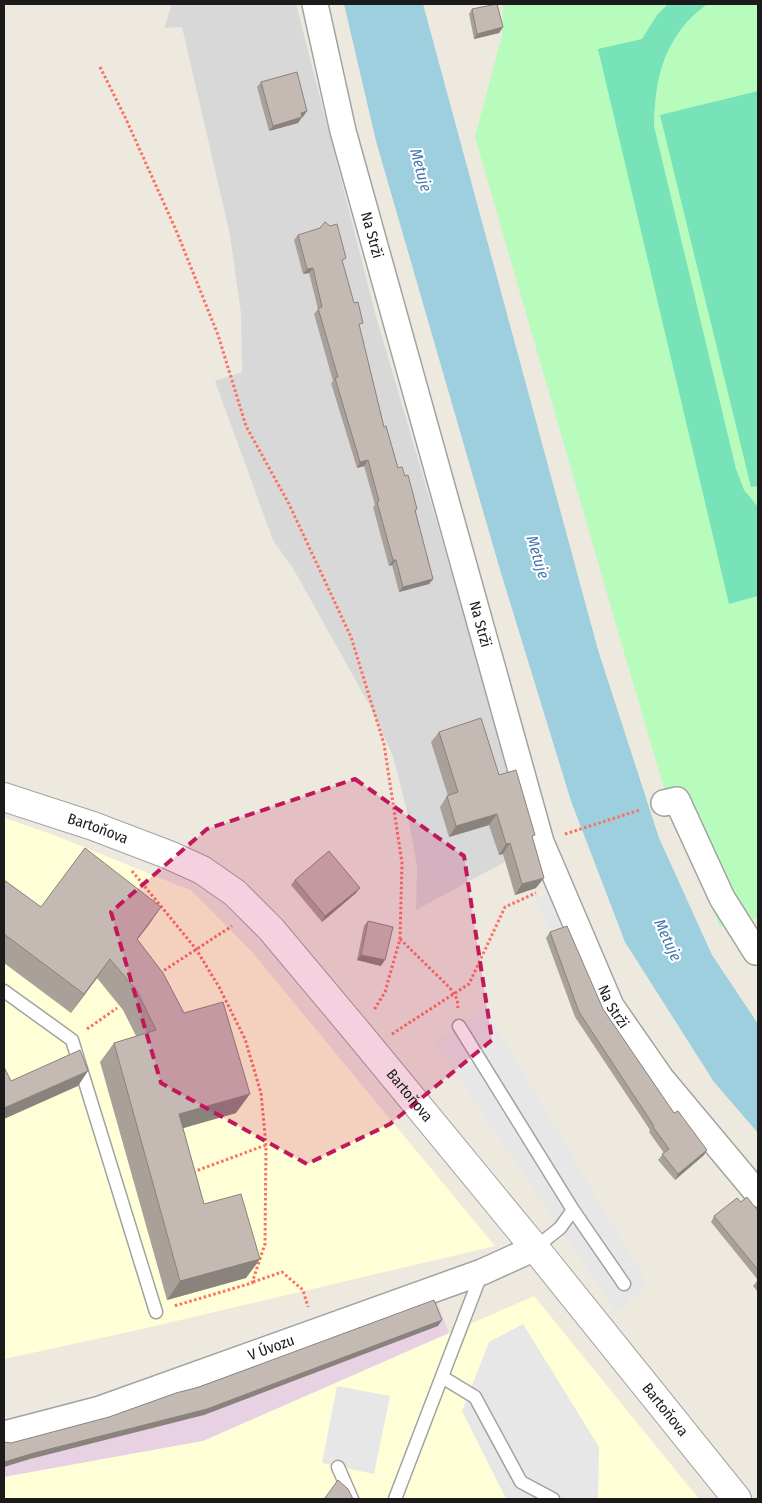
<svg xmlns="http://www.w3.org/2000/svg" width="762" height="1503" font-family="'Fira Sans Condensed',sans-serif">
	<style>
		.residential { fill: #d9d8d8 }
		.industrial { fill: #e7d1e3 }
		.education { fill: #ffffd7 }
		.park { fill: #b8fcbd }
		.pitch { fill: #78e2b8 }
		.parking { fill: #e7e7e7 }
		.water { fill: #9dcfde }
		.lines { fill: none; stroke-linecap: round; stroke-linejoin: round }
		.service-casing { stroke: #a2a2a2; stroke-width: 15 }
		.minor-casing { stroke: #a2a2a2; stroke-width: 28 }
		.tertiary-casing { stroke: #a2a2a2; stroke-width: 30 }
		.path { stroke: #ff6e5f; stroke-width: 3; stroke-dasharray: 2.5 2.5; stroke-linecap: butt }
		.service { stroke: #fff; stroke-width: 12 }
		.minor { stroke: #fff; stroke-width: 25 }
		.tertiary { stroke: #fff; stroke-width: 28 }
		.wall { fill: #a9a09a }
		.shaded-wall { fill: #8a827d }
		.building { fill: #c5bab3; stroke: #8a827d }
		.marked { fill: #c2185b; fill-opacity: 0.2; stroke: #c2185b; stroke-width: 4; stroke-dasharray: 10 6; stroke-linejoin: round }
		.labels { text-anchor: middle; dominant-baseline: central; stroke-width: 4; stroke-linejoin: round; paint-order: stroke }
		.street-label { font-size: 15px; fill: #1b1b1b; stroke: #fff }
		.water-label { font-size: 16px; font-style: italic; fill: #4479ae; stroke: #fff }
	</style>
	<rect width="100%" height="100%" fill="#ede9df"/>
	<path class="residential" d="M 172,4 L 296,4 L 376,316 L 532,847 L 416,910 L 417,866 L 406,807 L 393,756 L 370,706 L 294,570 L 273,540 L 215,381 L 242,372 L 241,314 L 230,235 L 182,27 L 164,28 Z"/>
	<path class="industrial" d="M 435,1296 L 449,1333 L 203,1441 L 4,1477 L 4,1431 Z"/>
	<path class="education" d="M 4,818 L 54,835 L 192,891 L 252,952 L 495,1246 L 142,1329 L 4,1359 Z
		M 534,1296 L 699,1499 L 4,1499 L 4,1477 L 203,1441 Z"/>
	<path class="park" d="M 503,4 L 758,4 L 758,918 L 720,927 L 670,808 L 630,673 L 475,137 L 502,35 Z"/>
	<path class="pitch" d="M 668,4 L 707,4 C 701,9 693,15 687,22 C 660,53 655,86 654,126 L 736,469 L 744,490 L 758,507 L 758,596 L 729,604 L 598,49 L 642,39 L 657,15 Z
		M 758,91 L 758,486 L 751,487 L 660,115 Z"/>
	<path class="parking" d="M 553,893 L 568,923 L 550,931 L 536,899 Z
		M 485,1008 L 647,1283 L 616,1312 L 435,1042 Z
		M 523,1324 L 599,1447 L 598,1499 L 506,1499 L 462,1411 L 489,1342 Z
		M 337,1386 L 390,1396 L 374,1474 L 322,1463 Z"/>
	<path class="water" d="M 344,4 L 423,4 L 598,650 L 659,838 L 712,955 L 758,1024 L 758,1133 L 714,1082 L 625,942 L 571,801 L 501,573 L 376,141 Z"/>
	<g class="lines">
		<defs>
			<path id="service" d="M 4,991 L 72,1040 L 156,1312
				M 459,1026 L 573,1210 L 560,1228 L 535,1248
				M 573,1210 L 624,1284
				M 442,1377 L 475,1397 L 521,1482 L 553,1499
				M 338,1467 L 352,1499
				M 395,1499 L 482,1272"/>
			<g id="minor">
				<path id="s1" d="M 315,4 L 343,131 L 541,842 L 611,1006 L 661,1078 L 758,1194"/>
				<path d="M 664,803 L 677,800 L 722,898 L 756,952 L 758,951"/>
				<path id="s2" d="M 4,1434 L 100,1409 L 482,1272 L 535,1248"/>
			</g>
			<g id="tertiary">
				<path id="s3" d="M 4,797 L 93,826 L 169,855 L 202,870 L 235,893 L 271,929 L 359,1034 L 535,1248 L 737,1499"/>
			</g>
		</defs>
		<use href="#service" class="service-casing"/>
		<use href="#minor" class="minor-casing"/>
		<use href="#tertiary" class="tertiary-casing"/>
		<path class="path" d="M 100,67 L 125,117 L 176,230 L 218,335 L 246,426 L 289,504 L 351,637 L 384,744 L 402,863 L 400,939 L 385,992 L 374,1010
			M 565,834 L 640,810
			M 132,871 L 196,949 L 219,987 L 245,1039 L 261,1093 L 266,1145 L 265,1244 L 252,1283 L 174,1306
			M 400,939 L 450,988 L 457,999 L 458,1008
			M 160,973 L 232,926
			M 87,1029 L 117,1008
			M 392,1034 L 469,984 L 505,907 L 536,893
			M 193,1172 L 266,1145
			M 253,1282 L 282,1272 L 303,1290 L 308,1307"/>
		<use href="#service" class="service"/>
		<use href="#minor" class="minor"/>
		<use href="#tertiary" class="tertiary"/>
	</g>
	<path class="wall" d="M 472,9 L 503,27 L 499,33 L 474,39 L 469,14 Z
		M 261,82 L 303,117 L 302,117 L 298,123 L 269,131 L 257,87 Z
		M 298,235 L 343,263 L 384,427 L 398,468 L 405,476 L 417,509 L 415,512 L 433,579 L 429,584 L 399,592 L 392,565 L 389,566 L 373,507 L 375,505 L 364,466 L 357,468 L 331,383 L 333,381 L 314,314 L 318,309 L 309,273 L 303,274 L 294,240 Z
		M 439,732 L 499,775 L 532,839 L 536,888 L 515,895 L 503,854 L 499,855 L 489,825 L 449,837 L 440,807 L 447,796 L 448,796 L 431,742 Z
		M 4,880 L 41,907 L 161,907 L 137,939 L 236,1113 L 183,1128 L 204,1204 L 260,1259 L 246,1278 L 167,1300 L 100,1062 L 114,1043 L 136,1036 L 123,1010 L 97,978 L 71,1013 L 4,963 Z
		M 295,880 L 356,893 L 322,922 L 291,885 Z
		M 368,921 L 381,966 L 357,960 L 364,926 Z
		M 550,932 L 674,1113 L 707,1150 L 704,1155 L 675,1180 L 658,1160 L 664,1153 L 649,1132 L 650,1130 L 575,1017 L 546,938 Z
		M 741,1202 L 758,1211 L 758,1280 L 711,1222 L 714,1216 Z
		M 758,1280 L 758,1292 L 753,1286 Z"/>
	<path class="shaded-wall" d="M 503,27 L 499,33 L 474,39 L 477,34 Z
		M 307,111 L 303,117 L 297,118 L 301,113 Z
		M 302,117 L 298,123 L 269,131 L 273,126 Z
		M 313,268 L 309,273 L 303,274 L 307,269 Z
		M 368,460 L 364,466 L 357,468 L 360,462 Z
		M 393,560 L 396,560 L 392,565 L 389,566 Z
		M 433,579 L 429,584 L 399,592 L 403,587 Z
		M 497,814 L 489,825 L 449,837 L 456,826 Z
		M 510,843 L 503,854 L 499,855 L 506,844 Z
		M 544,878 L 536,888 L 515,895 L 522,884 Z
		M 360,888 L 356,893 L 322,922 L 325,916 Z
		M 161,907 L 148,926 L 123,958 L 137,939 Z
		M 361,955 L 385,960 L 381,966 L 357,960 Z
		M 110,959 L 97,978 L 71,1013 L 84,994 Z
		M 88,1071 L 78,1086 L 4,1119 L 4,1108 Z
		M 250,1094 L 236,1113 L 166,1133 L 179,1114 Z
		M 707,1150 L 704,1155 L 675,1180 L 678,1174 Z
		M 260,1259 L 246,1278 L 167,1300 L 180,1281 Z
		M 442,1320 L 438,1326 L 204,1415 L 30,1459 L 4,1467 L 4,1462 Z"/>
	<path class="building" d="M 497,4 L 503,27 L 477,34 L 472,9 Z
		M 297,72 L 307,111 L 301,113 L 302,117 L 273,126 L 261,82 Z
		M 325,222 L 330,226 L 337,224 L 346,258 L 342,260 L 354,303 L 358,302 L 363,323 L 359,324 L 384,427 L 386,426 L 398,468 L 402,467 L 405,476 L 408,475 L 417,509 L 415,510 L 433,579 L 403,587 L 396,560 L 393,560 L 377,502 L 379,501 L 368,460 L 360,462 L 335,378 L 338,377 L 318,308 L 322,307 L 313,268 L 307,269 L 298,235 L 320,228 Z
		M 481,718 L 499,775 L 516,770 L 535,835 L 532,836 L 544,878 L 522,884 L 510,843 L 506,844 L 497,814 L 456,826 L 447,796 L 458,792 L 439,732 Z
		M 85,848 L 161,907 L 137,939 L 163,973 L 184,1013 L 223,1002 L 250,1094 L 179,1114 L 204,1204 L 241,1194 L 260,1259 L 180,1281 L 114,1043 L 156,1030 L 137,991 L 110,959 L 84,994 L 4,934 L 4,880 L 41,907 Z
		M 329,851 L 360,888 L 325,916 L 295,880 Z
		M 368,921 L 393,927 L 385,960 L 361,955 Z
		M 567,926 L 603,1009 L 674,1113 L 678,1111 L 707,1150 L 678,1174 L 662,1154 L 669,1149 L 653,1127 L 654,1126 L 579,1012 L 550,932 Z
		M 80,1050 L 88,1071 L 4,1108 L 4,1067 L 11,1081 Z
		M 747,1197 L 758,1211 L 758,1270 L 714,1216 L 737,1198 L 741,1202 Z
		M 434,1300 L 442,1320 L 207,1409 L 34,1453 L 4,1462 L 4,1442 L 11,1443 L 109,1417 L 176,1393 L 199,1387 Z
		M 338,1480 L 348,1489 L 353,1499 L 323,1499 L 325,1498 Z"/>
	<path class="marked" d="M 355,779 L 464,856 L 492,1040 L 390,1124 L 307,1164 L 161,1083 L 111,912 L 207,829 Z"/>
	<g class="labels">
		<g class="street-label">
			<text stroke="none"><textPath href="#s1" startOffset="238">Na Strži</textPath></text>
			<text stroke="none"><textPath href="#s1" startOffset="642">Na Strži</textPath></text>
			<text stroke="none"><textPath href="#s3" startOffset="99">Bartoňova</textPath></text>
			<text stroke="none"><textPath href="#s1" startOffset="1048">Na Strži</textPath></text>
			<text stroke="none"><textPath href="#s3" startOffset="519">Bartoňova</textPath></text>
			<text stroke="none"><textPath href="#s2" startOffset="281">V Úvozu</textPath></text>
			<text stroke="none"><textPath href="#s3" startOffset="924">Bartoňova</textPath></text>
		</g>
		<g class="water-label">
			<text transform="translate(421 170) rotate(75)">Metuje</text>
			<text transform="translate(538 557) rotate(73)">Metuje</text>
			<text transform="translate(668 940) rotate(65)">Metuje</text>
		</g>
	</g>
	<rect width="762" height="1503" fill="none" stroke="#1b1b1b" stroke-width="10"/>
</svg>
